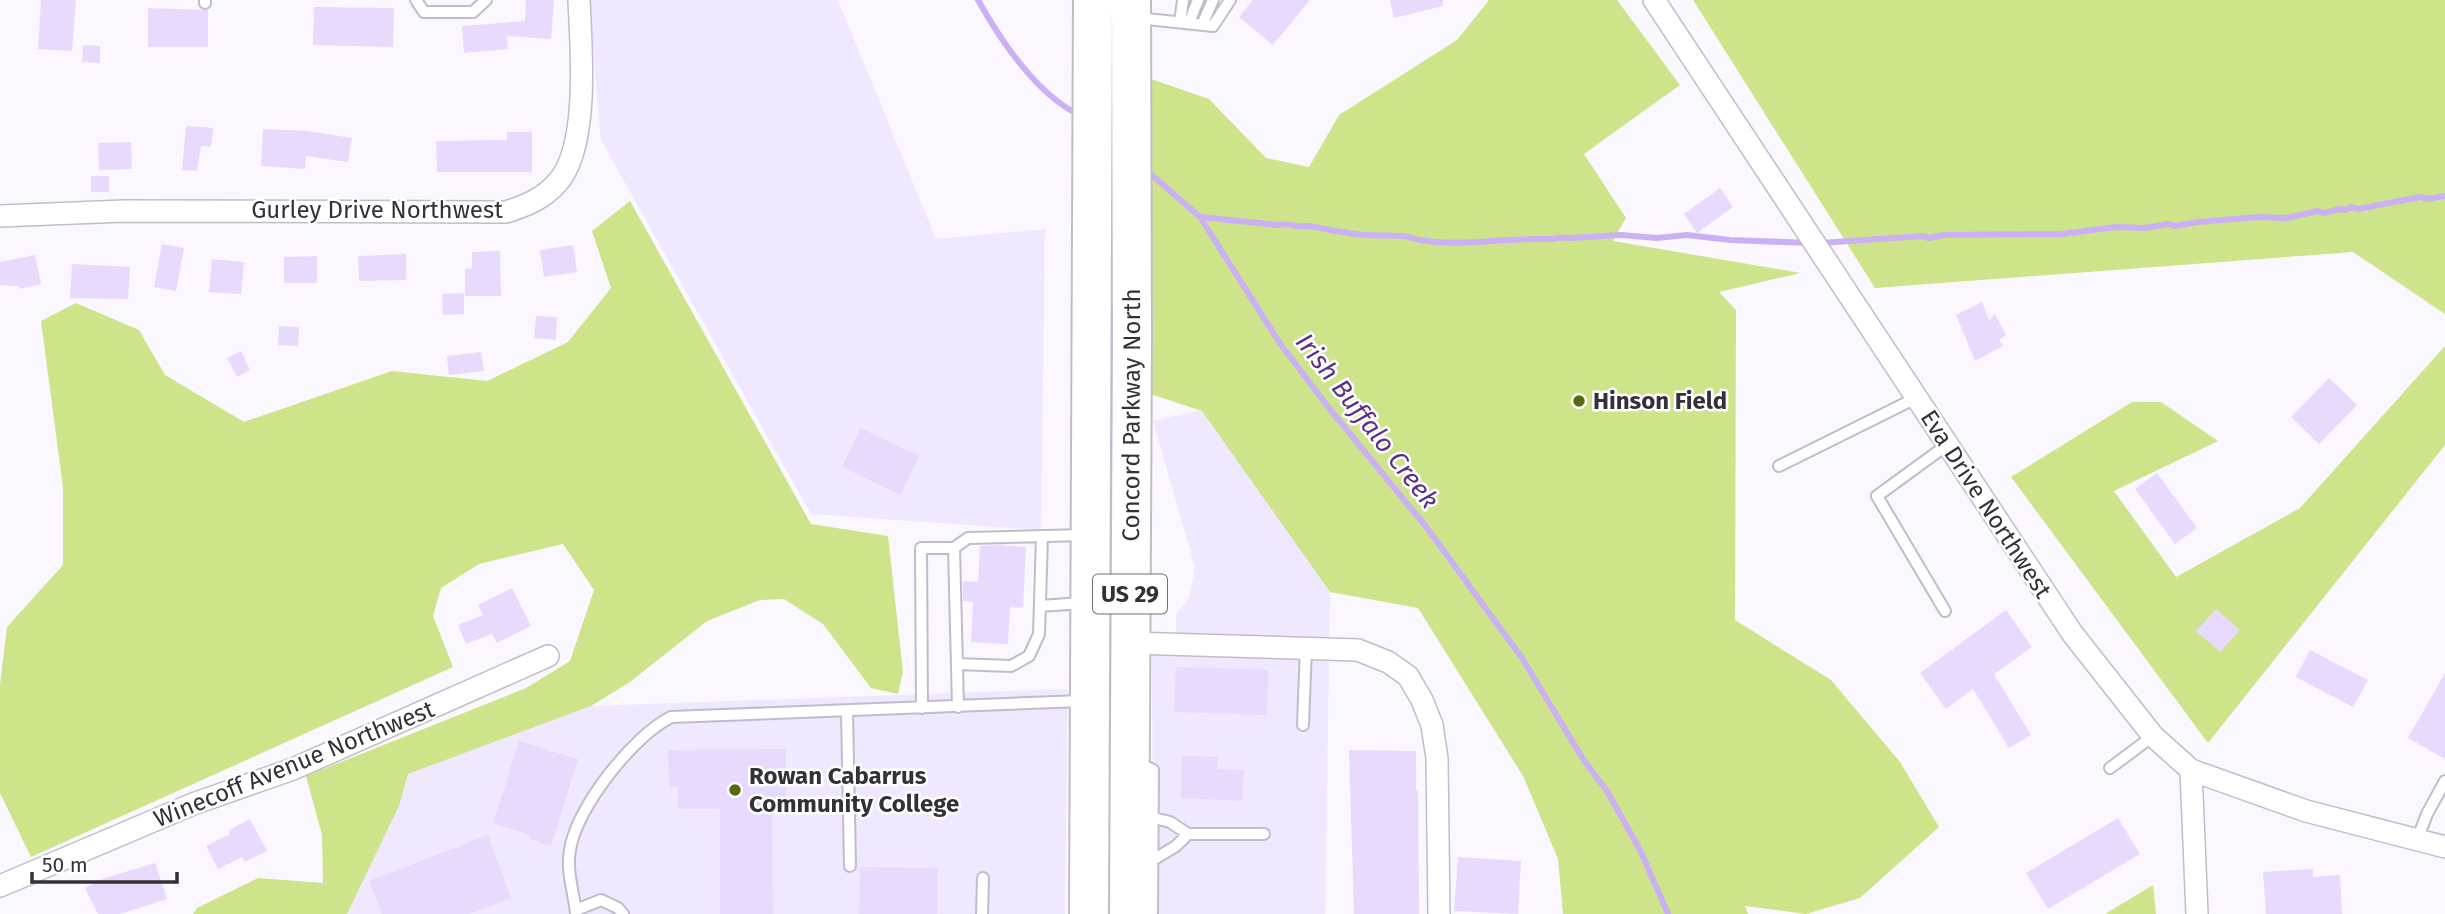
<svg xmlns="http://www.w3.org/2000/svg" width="2445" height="914" font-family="'Fira Sans',sans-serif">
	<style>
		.built { fill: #f0e8fe }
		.green { fill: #cde48a }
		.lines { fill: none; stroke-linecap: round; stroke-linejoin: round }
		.stream { stroke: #cbb1f4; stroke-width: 6 }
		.building { fill: #e7dafd }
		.lane-casing { stroke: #c1bcca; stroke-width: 14 }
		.street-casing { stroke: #c1bcca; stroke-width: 24 }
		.highway-casing { stroke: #c1bcca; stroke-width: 42 }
		.lane { stroke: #fff; stroke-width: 10 }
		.street { stroke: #fff; stroke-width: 21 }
		.highway { stroke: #fff; stroke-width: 38 }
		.poi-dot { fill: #596913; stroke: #fff; stroke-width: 2.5 }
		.labels { text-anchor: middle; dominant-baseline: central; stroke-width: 5; stroke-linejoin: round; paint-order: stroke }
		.shield { fill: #fff; stroke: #706f73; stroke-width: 2 }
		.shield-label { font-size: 23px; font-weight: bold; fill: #333137 }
		.street-label { font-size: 24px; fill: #333137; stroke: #fff }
		.poi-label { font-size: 24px; font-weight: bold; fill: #333137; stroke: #fff; text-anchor: start }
		.water-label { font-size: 26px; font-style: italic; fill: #5b2d8c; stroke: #fff }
	</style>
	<rect width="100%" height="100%" fill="#faf8fe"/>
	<path class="built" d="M 589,0 L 838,0 L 936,239 L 1045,229 L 1041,530 L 811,514 L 601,140 Z
		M 1202,410 L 1330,592 L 1325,914 L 1153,914 L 1152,636 L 1176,636 L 1176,614 L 1189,598 L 1195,567 L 1153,421 Z
		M 1068,689 L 1065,914 L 347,914 L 399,806 L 408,774 L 591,706 Z"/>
	<path class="green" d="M 1489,0 L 1617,0 L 1680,85 L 1584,154 L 1626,218 L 1613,241 L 1801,273 L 1719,292 L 1736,310 L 1735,620 L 1831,680 L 1900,762 L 1939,827 L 1860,898 L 1806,914 L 1745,906 L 1748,914 L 1563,914 L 1558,859 L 1523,776 L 1418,608 L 1330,592 L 1202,411 L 1147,393 L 1148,78 L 1209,99 L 1266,158 L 1309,167 L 1339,115 L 1457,40 Z
		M 1693,0 L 2445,0 L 2445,314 L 2353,252 L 1875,288 Z
		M 630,201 L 811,524 L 888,536 L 903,672 L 898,694 L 871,688 L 823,624 L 784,599 L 760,600 L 707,621 L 630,682 L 591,706 L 408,774 L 399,806 L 347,914 L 193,914 L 197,908 L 258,878 L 323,883 L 322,835 L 306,776 L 526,688 L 570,661 L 594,590 L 563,544 L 479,564 L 441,588 L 433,616 L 453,667 L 31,857 L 0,793 L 0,684 L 7,627 L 63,565 L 63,488 L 41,321 L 76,303 L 139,330 L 165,375 L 244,422 L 392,371 L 487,381 L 568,342 L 611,288 L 592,231 Z
		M 2445,346 L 2445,445 L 2208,743 L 2011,477 L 2132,402 L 2161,402 L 2218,441 L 2114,491 L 2176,577 L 2300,508 Z
		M 2153,885 L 2156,914 L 2105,914 Z"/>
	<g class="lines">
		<path class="stream" d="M 978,0 C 1001,41 1037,94 1079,115
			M 1146,170 L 1200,217 L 1281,345 L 1329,408 L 1427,528 L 1522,658 L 1583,759 L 1607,791 L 1641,852 L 1668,914
			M 1200,217 L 1278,225 C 1289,223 1297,228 1308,226 C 1327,229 1347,234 1366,235 C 1379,236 1392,235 1404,236 C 1410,237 1414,239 1420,240 C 1437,243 1461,243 1479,242 C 1502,240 1525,239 1548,239 C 1556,239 1561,236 1569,238 L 1621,235 L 1657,238 L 1687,235 L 1730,240 L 1810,243
			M 1821,243 L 1922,236 L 1929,238 L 1944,235 L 2062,234 L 2116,227 L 2145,228 L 2168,224 L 2175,226 L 2198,222 L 2258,217 L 2287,218 L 2317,211 L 2324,213 L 2340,209 L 2345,210 L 2351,207 L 2358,209 L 2420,197 L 2427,199 L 2445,196"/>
	</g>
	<path class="building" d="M 41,0 L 76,0 L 72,51 L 38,49 Z
		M 526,0 L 554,0 L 551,39 L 507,36 L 508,49 L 464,53 L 462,26 L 525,21 Z
		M 1253,0 L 1310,0 L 1273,45 L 1239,17 Z
		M 1390,0 L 1443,0 L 1443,6 L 1394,18 Z
		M 314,7 L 394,8 L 393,47 L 313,45 Z
		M 148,8 L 208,10 L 208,47 L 148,47 Z
		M 83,45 L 100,46 L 100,63 L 82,62 Z
		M 186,126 L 213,128 L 211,147 L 201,146 L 197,171 L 182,170 Z
		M 263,129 L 307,131 L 352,138 L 348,162 L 306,156 L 305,169 L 261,166 Z
		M 507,132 L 532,132 L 532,172 L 437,172 L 436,141 L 507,140 Z
		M 131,142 L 132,169 L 99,170 L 98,143 Z
		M 91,176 L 109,176 L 109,192 L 91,192 Z
		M 1720,188 L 1733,207 L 1697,233 L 1684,214 Z
		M 162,244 L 184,248 L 176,291 L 154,287 Z
		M 573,245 L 577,272 L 544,277 L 540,250 Z
		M 500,251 L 501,296 L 465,296 L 465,269 L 472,268 L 472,252 Z
		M 406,254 L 406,280 L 359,281 L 358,256 Z
		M 35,255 L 41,284 L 20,289 L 19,286 L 0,285 L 0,262 Z
		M 317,256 L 317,283 L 284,283 L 284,257 Z
		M 212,259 L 244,262 L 241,294 L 209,292 Z
		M 72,264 L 130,267 L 128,299 L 70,298 Z
		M 464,293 L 464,314 L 443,315 L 442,294 Z
		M 1982,302 L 1989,320 L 1995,314 L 2006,335 L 1999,340 L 2003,346 L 1975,361 L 1956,315 Z
		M 536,316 L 557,317 L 556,340 L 534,338 Z
		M 279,326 L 299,327 L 298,346 L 278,345 Z
		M 241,351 L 250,370 L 237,377 L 227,358 Z
		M 481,352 L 484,371 L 449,375 L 447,356 Z
		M 2329,378 L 2357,405 L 2319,444 L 2291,417 Z
		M 860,428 L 919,456 L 901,495 L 842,467 Z
		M 2157,473 L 2197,528 L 2175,544 L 2135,489 Z
		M 997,545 L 1026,547 L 1023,608 L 1010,607 L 1008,644 L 971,642 L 973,602 L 963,601 L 963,581 L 978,582 L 980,546 Z
		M 512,588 L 531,626 L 497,643 L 492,634 L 466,644 L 458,625 L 483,615 L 478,605 Z
		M 2216,609 L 2240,630 L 2220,652 L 2196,631 Z
		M 2006,610 L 2032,647 L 1994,674 L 2031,735 L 2009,748 L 1973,689 L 1946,709 L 1920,673 Z
		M 2310,650 L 2368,680 L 2353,707 L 2296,677 Z
		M 1176,667 L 1268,670 L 1267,715 L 1174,712 Z
		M 2445,673 L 2445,759 L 2408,738 Z
		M 519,741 L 578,759 L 551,846 L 529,839 L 530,835 L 493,823 Z
		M 786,749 L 786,805 L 772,805 L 773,914 L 720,914 L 720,809 L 678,809 L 678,787 L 669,787 L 668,750 Z
		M 1349,750 L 1416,751 L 1416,790 L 1418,790 L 1419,914 L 1354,914 Z
		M 1182,756 L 1218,757 L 1217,769 L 1244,770 L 1242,801 L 1181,798 Z
		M 2118,818 L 2140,854 L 2048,909 L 2026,873 Z
		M 250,819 L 267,851 L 245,862 L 242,857 L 218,869 L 206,846 L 230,834 L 228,831 Z
		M 488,835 L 511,898 L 470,914 L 382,914 L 369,881 Z
		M 1458,857 L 1521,861 L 1518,914 L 1454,911 Z
		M 155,863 L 167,899 L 120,914 L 98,914 L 85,888 L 105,878 Z
		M 860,867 L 938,868 L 937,914 L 859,914 Z
		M 2313,869 L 2313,877 L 2340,875 L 2342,914 L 2266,914 L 2263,872 Z"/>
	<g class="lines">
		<defs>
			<path id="lane" d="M 416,0 L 424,12 L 473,12 L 486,0
				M 205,3 L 205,0
				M 1137,18 L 1213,26 L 1230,0
				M 1180,22 L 1183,0
				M 1189,23 L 1198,0
				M 1202,25 L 1213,0
				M 1779,466 L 1916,398
				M 954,548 L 968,538 L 1084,535
				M 1040,606 L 1082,603
				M 1945,611 L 1877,496 L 1947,445
				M 957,664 L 1011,666 L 1029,656 L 1039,634 L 1042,536
				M 922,708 L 921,548 L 954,548 L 958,707
				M 847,711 L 850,866
				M 1303,725 L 1306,647
				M 1136,765 L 1145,766 L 1153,770 L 1152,914
				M 2110,768 L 2153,736
				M 1146,816 L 1170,822 L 1188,834 L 1264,834
				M 2417,840 L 2427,814 L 2445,781
				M 1148,863 L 1176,846 L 1188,834
				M 576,910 L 601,900 L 618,908 L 623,914
				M 576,914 C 574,892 566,872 570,850 C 576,808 633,736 671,717 L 1082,701
				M 982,914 L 983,878"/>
			<path id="street" d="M 1654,0 L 2072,633 L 2153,736 L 2191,770 L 2306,811 L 2445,847
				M 0,216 L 124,211 L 506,212 C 525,206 543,199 557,183 C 590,148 581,46 579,0
				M 1130,643 L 1358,650 L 1388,662 L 1408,676 L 1422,700 L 1432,725 L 1437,758 L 1439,914
				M 2191,770 L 2197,914
				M 0,886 L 193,804 L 293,769 L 548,656"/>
			<g id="highway">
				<path d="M 1089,914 L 1093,0"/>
				<path id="s1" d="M 1129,914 L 1132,336 L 1131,0"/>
			</g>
		</defs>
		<use href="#lane" class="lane-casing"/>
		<use href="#street" class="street-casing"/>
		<use href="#highway" class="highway-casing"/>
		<use href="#lane" class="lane"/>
		<use href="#street" class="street"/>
		<use href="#highway" class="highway"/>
	</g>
	<g class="poi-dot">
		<circle cx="1579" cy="401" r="7"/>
		<circle cx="735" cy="790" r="7"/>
	</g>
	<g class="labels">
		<rect class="shield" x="1093" y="574.5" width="74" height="39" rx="5"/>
		<g class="shield-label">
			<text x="1130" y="594">US 29</text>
		</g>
		<g class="street-label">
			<text x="377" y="210">Gurley Drive Northwest</text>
			<text stroke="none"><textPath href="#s1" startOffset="499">Concord Parkway North</textPath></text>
			<text transform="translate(1986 504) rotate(57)">Eva Drive Northwest</text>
			<text transform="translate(294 764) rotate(-22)">Winecoff Avenue Northwest</text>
		</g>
		<g class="poi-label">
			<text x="1593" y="401">Hinson Field</text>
			<text x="749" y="776">Rowan Cabarrus<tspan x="749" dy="28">Community College</tspan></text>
		</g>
		<g class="water-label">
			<text transform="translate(1367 421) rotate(52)">Irish Buffalo Creek</text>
		</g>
	</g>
	<path d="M32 872v10h145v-10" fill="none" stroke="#333137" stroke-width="3.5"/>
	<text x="42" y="872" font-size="21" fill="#333137" stroke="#ffffff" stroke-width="5" paint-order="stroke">50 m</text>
</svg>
